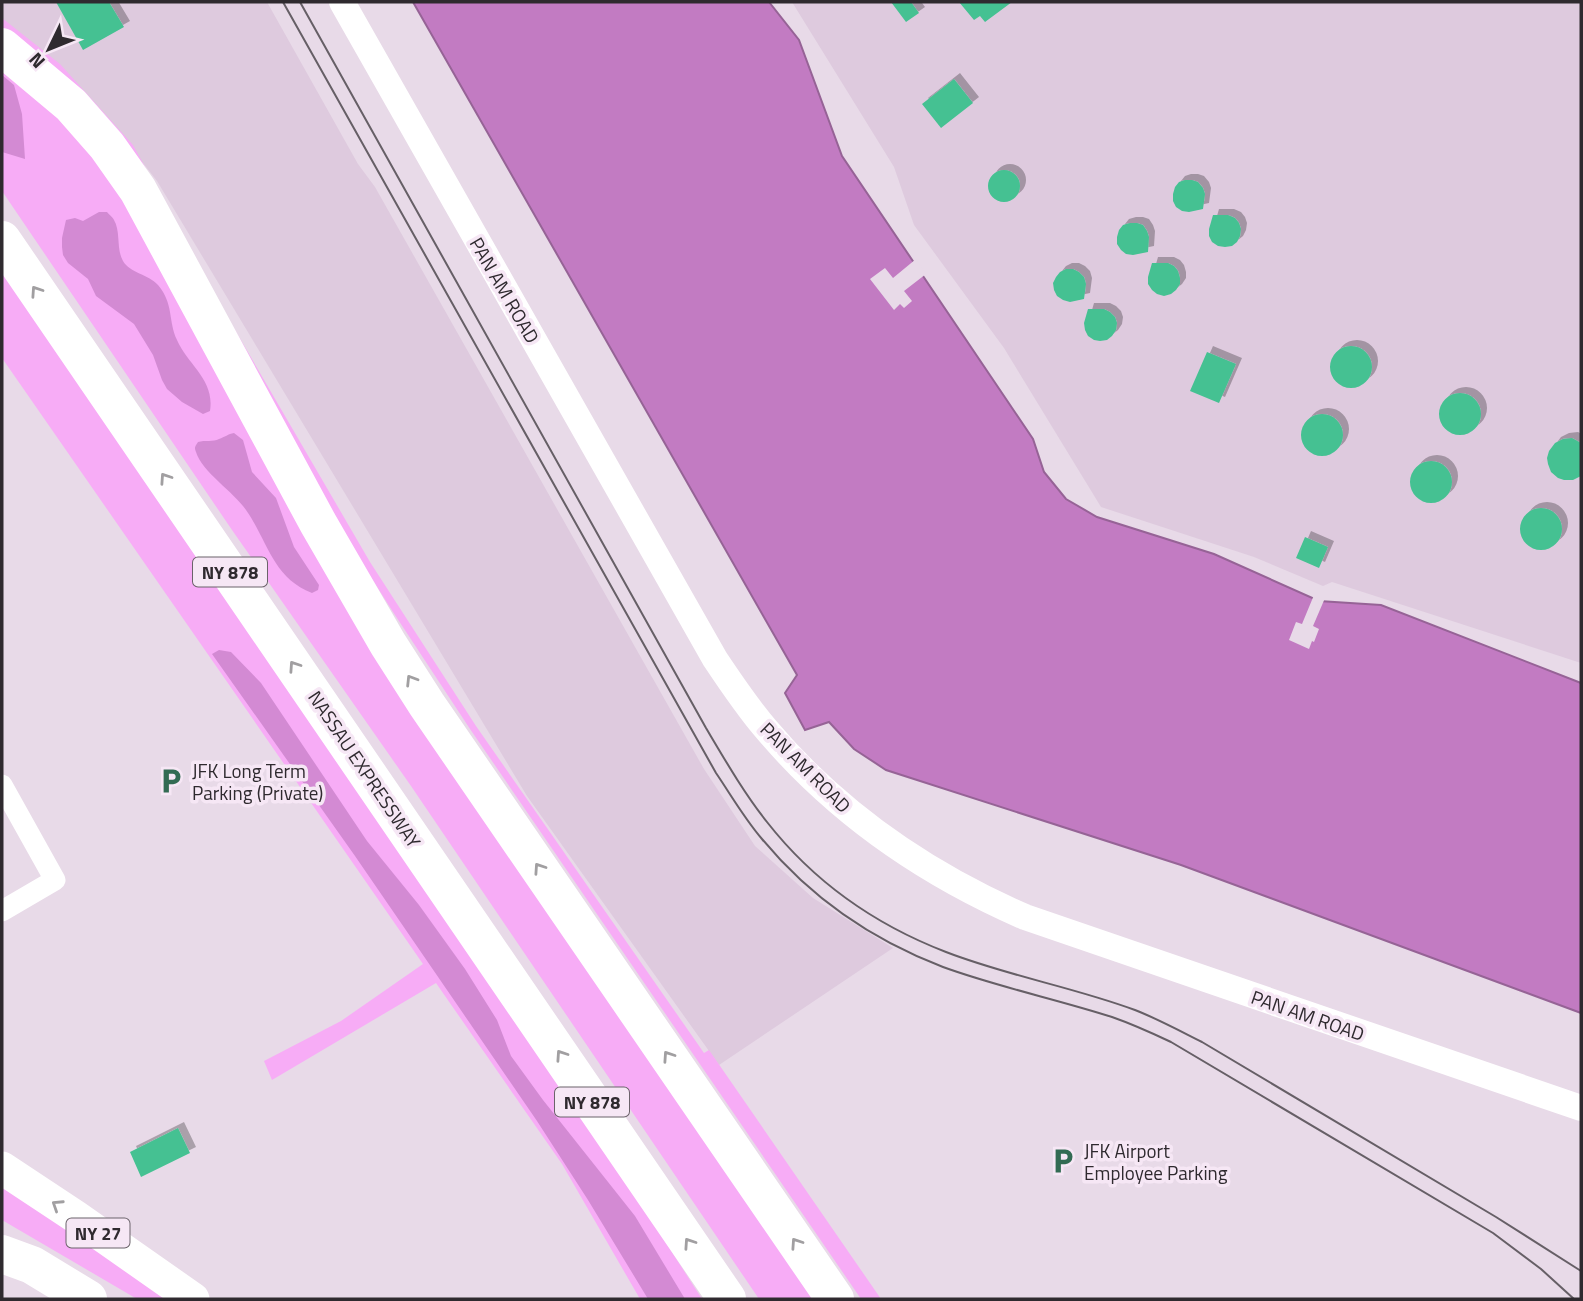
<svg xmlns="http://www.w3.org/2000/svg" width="1583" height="1301" font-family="'Titillium Web',sans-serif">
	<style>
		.built { fill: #decade }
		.green { fill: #f7acf6 }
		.forest { fill: #d38ad3 }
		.water { fill: #c27bc2; stroke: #966396; stroke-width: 2 }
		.pier { fill: #e8dae8 }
		.building { fill: #45c192; filter: url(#shadow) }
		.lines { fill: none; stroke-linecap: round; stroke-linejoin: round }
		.minor { stroke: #fff; stroke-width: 21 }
		.tertiary { stroke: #fff; stroke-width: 26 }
		.primary { stroke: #fff; stroke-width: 33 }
		.motorway { stroke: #fff; stroke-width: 38 }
		.tram { stroke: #665f66; stroke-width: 2 }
		.oneway { stroke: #a19fa1 }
		.labels { text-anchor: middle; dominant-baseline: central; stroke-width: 7; stroke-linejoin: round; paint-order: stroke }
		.shield { fill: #f6e7f5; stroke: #6b636a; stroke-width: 2 }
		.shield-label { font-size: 18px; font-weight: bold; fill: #2f2a2f }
		.street-label { font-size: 19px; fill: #2f2a2f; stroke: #f6e7f5 }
		.poi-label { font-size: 19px; fill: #2f2a2f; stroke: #f6e7f5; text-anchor: start }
	</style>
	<defs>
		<filter id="shadow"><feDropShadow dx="6" dy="-6" stdDeviation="0" flood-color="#0004"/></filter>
	</defs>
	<rect width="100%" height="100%" fill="#e8dae8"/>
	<path class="built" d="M 2,2 L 267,2 L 358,164 L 375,187 L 704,769 L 755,846 L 813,898 L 893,948 L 719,1065 L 527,796 L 157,181 L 104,113 L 2,34 Z
		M 792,2 L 1581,2 L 1581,663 L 1332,582 L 1323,586 L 1254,557 L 1101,507 L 1004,348 L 914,225 L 894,167 Z"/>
	<path class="green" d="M 2,18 L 60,64 L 133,145 L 228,318 L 370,562 L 476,726 L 704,1053 L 709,1050 L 881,1299 L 861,1299 L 470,729 L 393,612 L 320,497 L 262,395 L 2,31 Z
		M 2,54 L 94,136 L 245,403 L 823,1299 L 759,1299 L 411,786 L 232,530 L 2,191 Z
		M 2,270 L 663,1238 L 702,1299 L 640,1299 L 562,1164 L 436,983 L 272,1080 L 264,1061 L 341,1021 L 423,964 L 2,358 Z
		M 2,1186 L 168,1299 L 137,1299 L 2,1220 Z"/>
	<path class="forest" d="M 2,75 L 14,85 L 22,114 L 25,159 L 2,152 Z
		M 99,212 L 107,212 C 109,215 113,217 114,220 C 121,232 116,249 123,261 C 130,273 148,274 158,285 C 174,304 168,321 177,340 C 188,365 215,380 210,411 L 203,414 L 182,402 L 167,389 L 162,380 L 153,355 L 134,324 L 96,296 L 88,279 L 68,263 L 63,255 L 62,247 L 62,238 L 66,220 L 75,218 L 83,221 Z
		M 234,433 L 243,440 L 252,472 L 276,498 L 294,547 L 319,585 L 318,590 L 312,593 C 272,577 268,541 246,510 C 234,492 202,472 196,452 C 194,447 195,447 198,442 C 205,440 213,442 219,439 C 225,437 228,434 234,433 Z
		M 219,650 L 231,652 L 261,683 L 367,841 L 419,905 L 465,969 L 497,1020 L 511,1056 L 543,1100 L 635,1216 L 685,1299 L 648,1299 L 588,1200 L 537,1121 L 355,856 L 212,654 Z"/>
	<path class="water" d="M 413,2 L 769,2 L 799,40 L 842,156 L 1033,439 L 1044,472 L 1066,499 L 1097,517 L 1214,554 L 1319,601 L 1381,605 L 1581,683 L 1581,1013 L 1181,865 L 886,770 L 854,749 L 829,722 L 805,730 L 785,693 L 797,675 Z"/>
	<path class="pier" d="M 916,259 L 926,274 L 904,291 L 912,301 L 904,308 L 900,304 L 894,310 L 870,279 L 885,268 L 893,278 Z
		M 1314,595 L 1325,598 L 1313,626 L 1319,629 L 1314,642 L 1312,641 L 1309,649 L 1289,640 L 1296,622 L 1302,624 Z"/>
	<path class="building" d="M 56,2 L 109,2 L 124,27 L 83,50 Z
		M 891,2 L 911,2 L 919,13 L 906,22 Z
		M 959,2 L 1012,2 L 985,22 L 980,16 L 974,20 Z
		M 954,79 L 973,103 L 941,128 L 922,104 Z
		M988 186a16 16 0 1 1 32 0a16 16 0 1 1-32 0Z
		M 1185,180 L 1192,180 L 1198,182 L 1203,188 L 1205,194 L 1203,209 L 1189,212 L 1182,211 L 1176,207 L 1173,201 L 1173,194 L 1175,187 L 1179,182 Z
		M 1213,215 L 1228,215 L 1235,218 L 1239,223 L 1241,229 L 1240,236 L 1237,242 L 1232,246 L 1225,247 L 1218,246 L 1212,242 L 1209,236 L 1209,229 Z
		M 1130,223 L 1137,223 L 1143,225 L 1147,231 L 1149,237 L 1148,252 L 1133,255 L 1126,254 L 1121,250 L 1117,244 L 1117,237 L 1119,230 L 1123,225 Z
		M 1152,263 L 1168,263 L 1174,266 L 1178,271 L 1180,278 L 1180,284 L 1176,290 L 1171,294 L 1164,296 L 1157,294 L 1152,290 L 1148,284 L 1148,277 Z
		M 1066,269 L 1073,269 L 1079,272 L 1084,277 L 1086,284 L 1084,299 L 1070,302 L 1063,300 L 1057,296 L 1054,290 L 1053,283 L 1056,277 L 1060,272 Z
		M 1088,309 L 1104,309 L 1110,312 L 1115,317 L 1117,323 L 1116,330 L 1112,336 L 1107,340 L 1100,341 L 1094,340 L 1088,336 L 1085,330 L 1084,323 Z
		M1330 367a21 21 0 1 1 42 0a21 21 0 1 1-42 0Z
		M 1207,352 L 1236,364 L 1219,403 L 1190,391 Z
		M1439 414a21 21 0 1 1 42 0a21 21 0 1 1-42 0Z
		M1301 435a21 21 0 1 1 42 0a21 21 0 1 1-42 0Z
		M 1572,438 L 1581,443 L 1581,476 L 1573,480 L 1564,480 L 1558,478 L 1551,472 L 1548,464 L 1547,458 L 1549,451 L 1555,443 L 1563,439 Z
		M1410 482a21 21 0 1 1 42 0a21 21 0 1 1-42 0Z
		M1520 529a21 21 0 1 1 42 0a21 21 0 1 1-42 0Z
		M 1305,537 L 1328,547 L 1319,568 L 1296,558 Z
		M 178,1128 L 190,1153 L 141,1177 L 130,1152 Z"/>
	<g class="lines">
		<path class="minor" d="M 2,785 L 55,880 L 2,911"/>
		<path class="tertiary" d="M 342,2 L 715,659 C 731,683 747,707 766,729 C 836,812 926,874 1025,917 L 1581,1108"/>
		<path class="primary" d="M 2,1168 L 76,1217 L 193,1299"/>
		<path class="motorway" d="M 2,47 L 71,105 L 107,146 L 138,190 L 318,523 L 388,644 L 427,705 L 835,1299
			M 2,240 L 727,1299
			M 2,1254 L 32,1265 L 88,1299"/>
		<path class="tram" d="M 283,2 L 716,773 C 731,795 744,818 762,839 C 810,897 872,940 943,967 C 998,987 1056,999 1112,1017 C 1132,1024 1152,1033 1171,1042 L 1493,1233 L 1541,1269 L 1574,1299
			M 300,2 L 706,728 C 725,760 744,793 767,822 C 814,882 876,925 946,952 C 1008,976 1073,987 1135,1010 C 1158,1019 1180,1031 1202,1042 L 1496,1217 L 1581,1271"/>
	</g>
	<defs><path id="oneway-chevron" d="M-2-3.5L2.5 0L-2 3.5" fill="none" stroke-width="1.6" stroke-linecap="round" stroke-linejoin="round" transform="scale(1.75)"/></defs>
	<g class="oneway">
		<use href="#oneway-chevron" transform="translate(36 291) rotate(-124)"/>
		<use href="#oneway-chevron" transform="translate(165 478) rotate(-124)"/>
		<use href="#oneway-chevron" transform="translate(294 666) rotate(-124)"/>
		<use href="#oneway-chevron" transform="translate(411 680) rotate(-122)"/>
		<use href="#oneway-chevron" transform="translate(539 868) rotate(-124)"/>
		<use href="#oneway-chevron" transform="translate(561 1055) rotate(-124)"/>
		<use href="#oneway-chevron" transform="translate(668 1056) rotate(-124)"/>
		<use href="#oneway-chevron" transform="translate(57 1205) rotate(-147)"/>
		<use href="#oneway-chevron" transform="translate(689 1243) rotate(-124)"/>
		<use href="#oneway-chevron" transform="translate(796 1243) rotate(-124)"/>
	</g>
	<defs>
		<symbol id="parking-bare" viewBox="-9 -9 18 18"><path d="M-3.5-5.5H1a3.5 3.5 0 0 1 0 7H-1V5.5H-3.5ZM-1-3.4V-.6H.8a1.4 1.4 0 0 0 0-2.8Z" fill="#326b53" stroke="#f6e7f5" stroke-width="2.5" paint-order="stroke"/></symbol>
	</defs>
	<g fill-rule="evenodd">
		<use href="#parking-bare" x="152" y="762" width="38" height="38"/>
		<use href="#parking-bare" x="1044" y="1142" width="38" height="38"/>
	</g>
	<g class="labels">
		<g class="shield">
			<rect x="193" y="557.5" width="74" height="29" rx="5"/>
			<rect x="555" y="1087.5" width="74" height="29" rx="5"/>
			<rect x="66.5" y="1218.5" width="63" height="29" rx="5"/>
		</g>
		<g class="shield-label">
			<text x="230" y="572">NY 878</text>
			<text x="592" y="1102">NY 878</text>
			<text x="98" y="1233">NY 27</text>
		</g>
		<g class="street-label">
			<text transform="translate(505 290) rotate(60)">PAN AM ROAD</text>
			<text transform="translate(806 767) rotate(45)">PAN AM ROAD</text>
			<text transform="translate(365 769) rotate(56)">NASSAU EXPRESSWAY</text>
			<text transform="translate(1308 1015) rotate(19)">PAN AM ROAD</text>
		</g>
		<g class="poi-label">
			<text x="192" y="770">JFK Long Term<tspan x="192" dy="22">Parking (Private)</tspan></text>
			<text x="1084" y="1150">JFK Airport<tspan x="1084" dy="22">Employee Parking</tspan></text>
		</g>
	</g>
	<rect width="1583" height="1301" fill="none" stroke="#2f2a2f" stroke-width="7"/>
	<g transform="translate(49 49) rotate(227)" stroke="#f6e7f5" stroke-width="5" paint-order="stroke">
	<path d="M0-5L12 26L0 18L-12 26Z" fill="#2f2a2f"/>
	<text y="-10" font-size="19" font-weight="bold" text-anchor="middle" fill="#2f2a2f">N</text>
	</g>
</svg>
